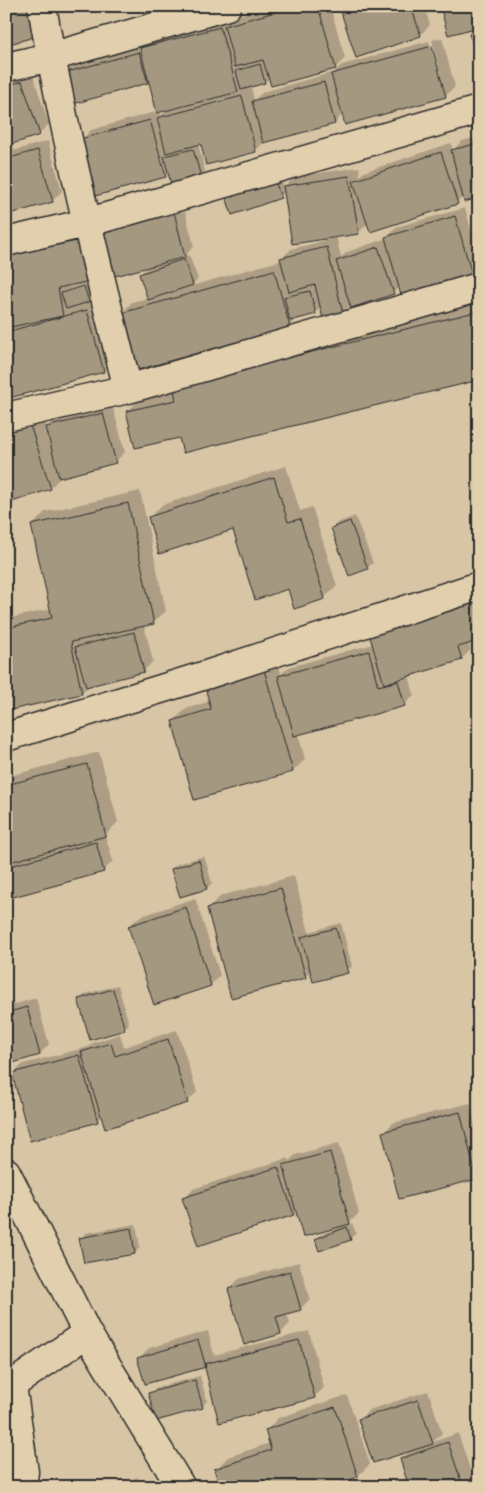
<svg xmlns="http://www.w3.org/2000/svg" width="485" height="1493" font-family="'Shantell Sans',sans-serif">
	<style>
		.shadow { fill: #0003; fill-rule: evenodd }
		.building { fill: #a49881; stroke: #2b2b2b }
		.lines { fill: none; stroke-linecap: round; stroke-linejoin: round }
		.street-casing { stroke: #2b2b2b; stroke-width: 31 }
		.street { stroke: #e2cfad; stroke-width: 28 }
	</style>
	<rect width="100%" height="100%" fill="#d7c5a5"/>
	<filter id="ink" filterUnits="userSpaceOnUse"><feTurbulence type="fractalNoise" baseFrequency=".02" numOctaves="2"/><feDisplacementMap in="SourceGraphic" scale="10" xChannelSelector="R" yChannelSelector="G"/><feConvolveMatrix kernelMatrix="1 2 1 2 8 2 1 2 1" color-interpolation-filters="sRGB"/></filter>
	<g filter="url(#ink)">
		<path class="shadow" d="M 273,6 L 330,6 L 345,58 L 335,68 L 270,77 L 265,82 L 251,86 L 254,100 L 263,92 L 334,72 L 342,65 L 429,41 L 443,92 L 445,92 L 432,40 L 442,38 L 455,87 L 445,96 L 343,114 L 335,123 L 265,141 L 255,151 L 198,143 L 205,171 L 200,176 L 169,172 L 166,176 L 82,140 L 91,130 L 158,111 L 150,79 L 147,82 L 66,73 L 76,63 L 230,18 L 231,21 L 235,16 ZM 168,109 L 161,115 L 160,111 Z
			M 340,6 L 424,6 L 430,25 L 421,34 L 357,56 Z
			M 479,27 L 479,57 L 471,35 Z
			M 32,72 L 49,124 L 39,134 L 6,145 L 6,80 Z
			M 479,137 L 479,197 L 464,196 L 457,202 L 368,223 L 358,233 L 336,236 L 341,257 L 347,252 L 387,238 L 396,227 L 465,208 L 479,257 L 479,271 L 472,277 L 400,286 L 393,293 L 351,304 L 343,313 L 321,307 L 316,312 L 298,317 L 289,326 L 120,315 L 132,302 L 148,298 L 140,274 L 149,266 L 97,233 L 183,203 L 194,246 L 185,256 L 189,255 L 198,279 L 191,286 L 282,260 L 282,258 L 291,249 L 335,238 L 285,192 L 280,197 L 233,213 L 278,170 L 284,187 L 294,177 L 359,167 L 360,176 L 364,172 L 451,143 L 453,150 L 462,141 Z
			M 48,141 L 62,191 L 52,201 L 6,214 L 6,153 Z
			M 86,232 L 95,272 L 83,283 L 89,281 L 93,295 L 87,302 L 100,298 L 116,358 L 104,371 L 6,397 L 6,238 ZM 77,283 L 77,285 L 69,287 L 68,285 Z
			M 479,301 L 479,379 L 180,436 L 127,412 L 141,398 L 175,390 L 174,387 Z
			M 112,404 L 125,452 L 115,462 L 62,476 L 50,488 L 6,419 L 40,408 L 47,427 L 57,417 Z
			M 286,466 L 300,511 L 312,507 L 337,586 L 324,598 L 233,529 L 149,518 L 162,505 Z
			M 140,491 L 166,611 L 153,623 L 144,625 L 153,661 L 144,671 L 90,685 L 82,693 L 6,709 L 6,619 L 51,609 L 33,525 L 45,512 Z
			M 355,516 L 373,563 L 367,568 L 332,528 L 337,523 Z
			M 469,643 L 471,650 L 461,659 L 409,675 L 414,695 L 404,705 L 298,734 L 305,759 L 293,771 L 173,721 L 186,709 L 210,701 L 276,654 L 281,674 L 289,667 L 373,644 Z
			M 99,752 L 118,822 L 105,835 L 113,861 L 103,871 L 6,867 L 15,859 L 6,861 L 6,777 Z
			M 204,856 L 212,883 L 207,888 L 172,869 L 177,864 Z
			M 294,876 L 309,932 L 341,923 L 352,966 L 347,972 L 311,971 L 305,977 L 208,908 L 221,896 Z
			M 195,898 L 220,975 L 211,985 L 155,1003 L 129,926 L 139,917 Z
			M 118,985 L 129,1024 L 124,1029 L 80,1000 L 85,994 Z
			M 36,998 L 49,1044 L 40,1054 L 6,1063 L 6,1007 Z
			M 177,1030 L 197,1092 L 187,1102 L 102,1115 L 97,1121 L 13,1074 L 23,1064 L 88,1047 L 92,1043 L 120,1034 L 124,1047 Z
			M 470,1103 L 479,1140 L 479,1175 L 476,1178 L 384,1132 L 393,1123 Z
			M 339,1143 L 359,1213 L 347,1225 L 352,1223 L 356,1233 L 351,1238 L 319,1249 L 316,1239 L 321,1234 L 338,1228 L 337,1226 L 297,1210 L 293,1214 L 184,1199 L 193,1189 L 288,1158 L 289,1161 L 295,1155 Z
			M 136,1224 L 140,1247 L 135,1253 L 81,1238 L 86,1233 Z
			M 299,1262 L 310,1299 L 300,1309 L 287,1313 L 290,1323 L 281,1333 L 245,1343 L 229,1289 L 239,1279 Z
			M 208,1331 L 214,1355 L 309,1331 L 324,1388 L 314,1397 L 206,1366 L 139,1358 L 149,1348 Z
			M 200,1376 L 207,1401 L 202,1407 L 150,1394 L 155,1388 Z
			M 428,1391 L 442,1433 L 433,1442 L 458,1433 L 476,1487 L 410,1487 L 401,1459 L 410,1450 L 359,1420 L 369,1410 Z
			M 347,1395 L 370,1464 L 358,1476 L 216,1469 L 228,1457 L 270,1443 L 266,1431 L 278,1418 Z
			M 137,1477 L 143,1487 L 121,1487 Z
			M 353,1483 L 354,1487 L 341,1487 Z"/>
		<path class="building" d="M 6,6 L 33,6 L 41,35 L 6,45 Z
			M 77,6 L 94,6 L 78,11 Z
			M 297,6 L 318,6 L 336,69 L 271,86 L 263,60 L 235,67 L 224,26 Z
			M 339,6 L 411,6 L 421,36 L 356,58 Z
			M 440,6 L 479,6 L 479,27 L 448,35 Z
			M 220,27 L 238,92 L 157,113 L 140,48 Z
			M 479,31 L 479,61 L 469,34 Z
			M 432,46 L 446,97 L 345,125 L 331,74 Z
			M 139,52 L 148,83 L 73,104 L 64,73 Z
			M 260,64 L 265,83 L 241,90 L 236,71 Z
			M 22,81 L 40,135 L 6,146 L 6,86 Z
			M 324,82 L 335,124 L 263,143 L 252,101 Z
			M 242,96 L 256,152 L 206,165 L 201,144 L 166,153 L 157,118 Z
			M 150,120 L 166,177 L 95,196 L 80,139 Z
			M 479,143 L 479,198 L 464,202 L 451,150 Z
			M 193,149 L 201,177 L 171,185 L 164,156 Z
			M 38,150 L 53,202 L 6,215 L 6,159 Z
			M 441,152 L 458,204 L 370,232 L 353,181 Z
			M 273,174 L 281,198 L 232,215 L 224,191 Z
			M 349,176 L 359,234 L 292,244 L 283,186 Z
			M 174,212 L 185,257 L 108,278 L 96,233 Z
			M 455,216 L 473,278 L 402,299 L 385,237 Z
			M 77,241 L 86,282 L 58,288 L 63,316 L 6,328 L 6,245 L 17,253 Z
			M 327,247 L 343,314 L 323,319 L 315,285 L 289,292 L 280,258 Z
			M 378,247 L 394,294 L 351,308 L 336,261 Z
			M 184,259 L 193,285 L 148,300 L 139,274 Z
			M 274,270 L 290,327 L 134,371 L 118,314 Z
			M 84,286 L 89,302 L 66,309 L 61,293 Z
			M 310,291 L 316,314 L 290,321 L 284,297 Z
			M 87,310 L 104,372 L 6,399 L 6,332 Z
			M 479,311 L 479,380 L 183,453 L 179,438 L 135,448 L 126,411 L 176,400 L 173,386 Z
			M 103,413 L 116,463 L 59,478 L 46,427 Z
			M 28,419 L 51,489 L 6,504 L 6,426 Z
			M 274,477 L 288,522 L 300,519 L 325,599 L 294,609 L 288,589 L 255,600 L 233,530 L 159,554 L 148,517 Z
			M 128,503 L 154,624 L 71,642 L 82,694 L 6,711 L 6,628 L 52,618 L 31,525 Z
			M 350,521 L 368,569 L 349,576 L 331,528 Z
			M 479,597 L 479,641 L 458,647 L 462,660 L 384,684 L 367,627 Z
			M 134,632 L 144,672 L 86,687 L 75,647 Z
			M 369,651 L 378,686 L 398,681 L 405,706 L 294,736 L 278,676 Z
			M 263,666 L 293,772 L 194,800 L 172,721 L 211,709 L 204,683 Z
			M 87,764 L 106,836 L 6,863 L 6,785 Z
			M 96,842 L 104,872 L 13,897 L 6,874 L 6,867 Z
			M 199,860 L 207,889 L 180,897 L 171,869 Z
			M 281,888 L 306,978 L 231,998 L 207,908 Z
			M 186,907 L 211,986 L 154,1005 L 128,926 Z
			M 336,928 L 348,973 L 313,982 L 301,937 Z
			M 113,989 L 125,1030 L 90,1040 L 78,999 Z
			M 27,1007 L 40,1055 L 6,1065 L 6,1013 Z
			M 168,1039 L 188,1103 L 105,1129 L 81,1052 L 111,1043 L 115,1056 Z
			M 79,1055 L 98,1122 L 30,1141 L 12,1073 Z
			M 460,1112 L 477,1179 L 399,1199 L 382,1132 Z
			M 330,1152 L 350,1224 L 303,1237 L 283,1165 Z
			M 278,1167 L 294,1215 L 198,1246 L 182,1198 Z
			M 347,1227 L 351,1240 L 319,1251 L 315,1239 Z
			M 131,1228 L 135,1254 L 84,1263 L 79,1238 Z
			M 290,1271 L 301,1310 L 276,1317 L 281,1334 L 244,1345 L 228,1289 Z
			M 198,1340 L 206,1367 L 145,1384 L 137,1358 Z
			M 299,1340 L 315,1398 L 219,1423 L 204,1364 Z
			M 195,1380 L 203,1408 L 156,1421 L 148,1393 Z
			M 418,1400 L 433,1444 L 373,1463 L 358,1419 Z
			M 335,1407 L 358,1477 L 330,1487 L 220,1487 L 214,1469 L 271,1450 L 265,1430 Z
			M 448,1442 L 463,1487 L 409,1487 L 400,1459 Z"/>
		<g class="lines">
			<defs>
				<path id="street" d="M 42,6 C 64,135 96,262 128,389
					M 6,67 L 51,57 L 227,6
					M 6,242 L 86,223 L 479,110
					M 6,417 L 128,389 L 479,287
					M 6,737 L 209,674 L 479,586
					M 6,1172 L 87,1333 L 181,1487
					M 22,1487 L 24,1472 L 12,1385 L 87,1333"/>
			</defs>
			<use href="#street" class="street-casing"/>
			<use href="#street" class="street"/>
		</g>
	</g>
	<rect width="485" height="1493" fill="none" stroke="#e2cfad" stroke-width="25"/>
	<rect x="12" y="12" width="460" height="1468" fill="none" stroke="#2b2b2b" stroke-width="2" filter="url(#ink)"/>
</svg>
